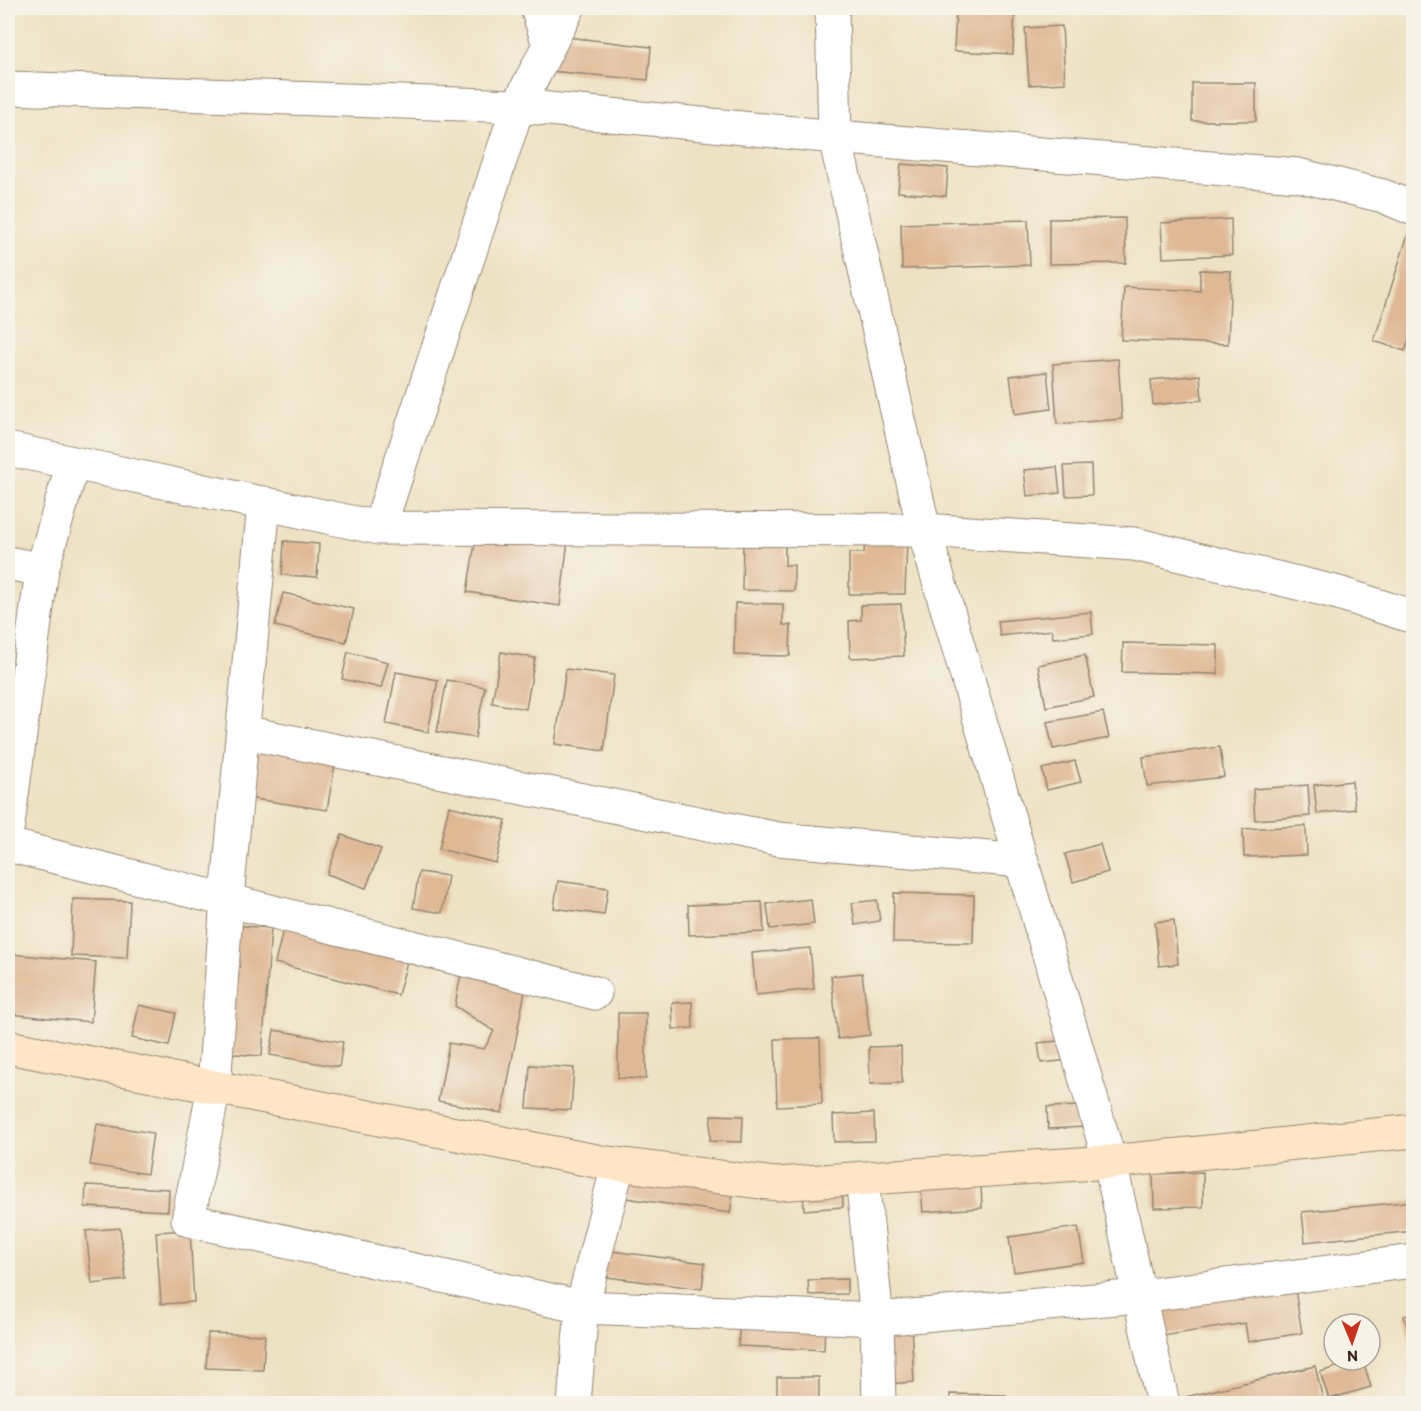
<svg xmlns="http://www.w3.org/2000/svg" width="1421" height="1411" font-family="Itim,sans-serif">
	<style>
		.building { fill: #dfb894 }
		.lines { fill: none; stroke-linecap: round; stroke-linejoin: round }
		.street-casing { stroke: #948671; stroke-width: 35 }
		.secondary-casing { stroke: #948671; stroke-width: 35 }
		.street { stroke: #fff; stroke-width: 33 }
		.secondary { stroke: #fee5c5; stroke-width: 33 }
	</style>
	<rect width="100%" height="100%" fill="#f7f3e8"/>
	<filter id="ink" filterUnits="userSpaceOnUse"><feTurbulence type="fractalNoise" baseFrequency=".0167" numOctaves="2"/><feDisplacementMap in="SourceGraphic" scale="12" xChannelSelector="R" yChannelSelector="G"/><feConvolveMatrix kernelMatrix="1 2 1 2 8 2 1 2 1" color-interpolation-filters="sRGB"/></filter>
	<filter id="wash" filterUnits="userSpaceOnUse"><feTurbulence type="fractalNoise" baseFrequency=".008" numOctaves="4" result="noise"/><feDisplacementMap in="SourceGraphic" scale="24" xChannelSelector="R" yChannelSelector="G"/><feGaussianBlur stdDeviation="1.35" result="paint"/><feColorMatrix in="noise" values="0 0 0 0 0 0 0 0 0 0 0 0 0 0 0 0 0 1.4 0 .05"/><feComposite in="paint" operator="in"/></filter>
	<g filter="url(#wash)">
		<rect width="100%" height="100%" fill="#eee2c4"/>
		<g id="blocks">
			<path class="building" d="M 956,8 L 1015,8 L 1013,54 L 954,51 Z
				M 1062,26 L 1065,83 L 1029,85 L 1025,28 Z
				M 567,37 L 651,47 L 648,80 L 549,71 Z
				M 1192,83 L 1256,83 L 1256,121 L 1192,121 Z
				M 901,164 L 948,168 L 946,196 L 898,192 Z
				M 1125,218 L 1126,263 L 1049,264 L 1049,219 Z
				M 1231,219 L 1232,255 L 1163,258 L 1161,223 Z
				M 1028,220 L 1030,265 L 902,269 L 901,224 Z
				M 1411,225 L 1414,226 L 1414,324 L 1405,351 L 1374,341 Z
				M 1200,270 L 1231,271 L 1228,344 L 1121,340 L 1124,287 L 1200,291 Z
				M 1118,359 L 1122,419 L 1057,424 L 1053,364 Z
				M 1047,372 L 1051,409 L 1015,414 L 1010,376 Z
				M 1200,375 L 1202,400 L 1153,405 L 1151,380 Z
				M 1091,465 L 1092,495 L 1066,496 L 1064,466 Z
				M 1057,467 L 1060,493 L 1027,496 L 1024,470 Z
				M 477,531 L 568,540 L 560,606 L 467,592 Z
				M 865,540 L 907,540 L 905,594 L 849,594 L 849,553 L 864,553 Z
				M 284,541 L 319,544 L 317,577 L 282,575 Z
				M 743,542 L 785,543 L 785,565 L 794,565 L 794,591 L 742,590 Z
				M 283,593 L 354,609 L 346,642 L 275,626 Z
				M 735,603 L 783,604 L 783,625 L 791,625 L 790,656 L 734,655 Z
				M 901,604 L 904,656 L 850,658 L 849,621 L 861,620 L 861,605 Z
				M 1091,612 L 1093,634 L 1053,638 L 1052,630 L 1000,636 L 998,621 Z
				M 1123,643 L 1218,645 L 1218,674 L 1122,672 Z
				M 348,652 L 388,662 L 381,688 L 342,679 Z
				M 501,652 L 535,658 L 526,709 L 492,703 Z
				M 1085,655 L 1094,697 L 1046,707 L 1038,665 Z
				M 566,669 L 614,675 L 604,751 L 555,744 Z
				M 396,672 L 438,680 L 428,732 L 386,724 Z
				M 447,680 L 485,687 L 475,738 L 437,732 Z
				M 1103,712 L 1109,738 L 1053,749 L 1047,722 Z
				M 258,740 L 337,753 L 327,810 L 248,798 Z
				M 1220,747 L 1224,777 L 1147,786 L 1143,757 Z
				M 1075,761 L 1081,782 L 1047,790 L 1042,769 Z
				M 1352,781 L 1355,809 L 1317,814 L 1314,785 Z
				M 1308,785 L 1310,816 L 1255,820 L 1253,789 Z
				M 449,806 L 506,820 L 496,863 L 439,849 Z
				M 1306,826 L 1307,855 L 1244,857 L 1243,829 Z
				M 342,835 L 381,849 L 366,888 L 327,874 Z
				M 1100,844 L 1108,872 L 1073,882 L 1065,854 Z
				M 419,872 L 448,876 L 442,913 L 413,908 Z
				M 558,881 L 608,888 L 604,915 L 554,908 Z
				M 894,893 L 974,895 L 973,943 L 893,942 Z
				M 73,899 L 130,901 L 127,958 L 71,956 Z
				M 811,899 L 814,924 L 770,929 L 767,904 Z
				M 877,900 L 880,921 L 855,925 L 852,903 Z
				M 762,902 L 764,932 L 689,935 L 688,905 Z
				M 1174,920 L 1178,964 L 1159,966 L 1155,922 Z
				M 231,925 L 271,928 L 262,1056 L 222,1053 Z
				M 284,926 L 408,958 L 398,995 L 275,963 Z
				M 810,948 L 814,989 L 756,995 L 752,953 Z
				M 11,954 L 96,962 L 91,1022 L 8,1014 Z
				M 462,968 L 527,980 L 502,1113 L 438,1101 L 449,1043 L 484,1049 L 494,1031 L 455,1006 Z
				M 862,973 L 870,1035 L 838,1039 L 831,976 Z
				M 692,1002 L 693,1028 L 673,1029 L 672,1003 Z
				M 139,1005 L 176,1013 L 169,1046 L 132,1038 Z
				M 618,1013 L 646,1013 L 646,1079 L 618,1078 Z
				M 274,1030 L 343,1042 L 339,1067 L 270,1055 Z
				M 820,1038 L 822,1104 L 777,1106 L 775,1039 Z
				M 1067,1040 L 1070,1060 L 1041,1063 L 1038,1043 Z
				M 901,1046 L 902,1083 L 870,1084 L 869,1047 Z
				M 530,1065 L 574,1068 L 571,1110 L 527,1108 Z
				M 1084,1106 L 1084,1127 L 1048,1129 L 1047,1107 Z
				M 874,1113 L 875,1141 L 834,1142 L 833,1115 Z
				M 711,1115 L 743,1116 L 742,1142 L 710,1141 Z
				M 97,1124 L 153,1133 L 147,1174 L 90,1165 Z
				M 622,1172 L 734,1188 L 730,1213 L 619,1197 Z
				M 1203,1172 L 1203,1207 L 1154,1208 L 1153,1174 Z
				M 981,1184 L 982,1208 L 923,1212 L 921,1187 Z
				M 86,1185 L 169,1189 L 168,1211 L 85,1207 Z
				M 842,1186 L 843,1207 L 804,1210 L 803,1189 Z
				M 1414,1201 L 1414,1231 L 1305,1242 L 1302,1212 Z
				M 1078,1227 L 1084,1262 L 1014,1272 L 1009,1237 Z
				M 120,1228 L 126,1280 L 92,1284 L 86,1231 Z
				M 190,1230 L 194,1302 L 161,1304 L 156,1232 Z
				M 603,1250 L 705,1263 L 702,1289 L 599,1276 Z
				M 1292,1271 L 1302,1333 L 1248,1342 L 1245,1323 L 1157,1337 L 1151,1294 Z
				M 847,1279 L 847,1294 L 809,1295 L 808,1280 Z
				M 1414,1313 L 1414,1349 L 1413,1349 L 1404,1316 Z
				M 740,1321 L 825,1325 L 824,1350 L 738,1346 Z
				M 911,1323 L 914,1382 L 886,1384 L 883,1324 Z
				M 208,1333 L 265,1335 L 263,1370 L 206,1368 Z
				M 1359,1360 L 1363,1360 L 1371,1387 L 1329,1399 L 1320,1372 Z
				M 1315,1366 L 1324,1404 L 1174,1404 L 1173,1400 Z
				M 777,1377 L 819,1377 L 819,1404 L 777,1404 Z
				M 950,1394 L 1006,1395 L 1006,1404 L 950,1404 Z"/>
		</g>
	</g>
	<g filter="url(#ink)">
		<use href="#blocks" fill-opacity="0" stroke="#948671" stroke-width="1.5"/>
		<g class="lines">
			<defs>
				<path id="street" d="M 537,8 L 549,45
					M 832,8 L 835,137 L 924,530 L 1110,1162 L 1163,1404
					M 8,88 L 518,106 L 835,137 L 1298,175 L 1383,196 L 1414,209
					M 8,449 L 379,528 L 924,530 L 1134,544 L 1335,592 L 1414,617
					M 264,503 L 227,898 L 214,1087 L 188,1220 L 582,1307 L 877,1319 L 1140,1296 L 1414,1261
					M 379,528 L 518,106 L 568,8
					M 8,563 L 42,570
					M 243,732 L 778,839 L 1022,861
					M 8,825 L 42,570 L 73,463
					M 8,845 L 595,993
					M 862,1178 L 877,1319 L 879,1404
					M 574,1404 L 582,1307 L 618,1165"/>
				<path id="secondary" d="M 8,1047 L 601,1162 L 776,1184 L 1110,1162 L 1414,1131"/>
			</defs>
			<use href="#street" class="street-casing"/>
			<use href="#secondary" class="secondary-casing"/>
			<use href="#street" class="street"/>
			<use href="#secondary" class="secondary"/>
		</g>
	</g>
	<rect width="1421" height="1411" fill="none" stroke="#f7f3e8" stroke-width="30"/>
	<g transform="translate(1352 1342) rotate(178)"><circle r="28" fill="#f7f3e8" stroke="#aca397" stroke-width="1.5"/>
	<path d="M0-4.5L10 22L0 15L-10 22Z" fill="#c8321e"/>
	<text y="-9" font-size="16" font-weight="bold" text-anchor="middle" fill="#3b2a1e">N</text>
	</g>
</svg>
